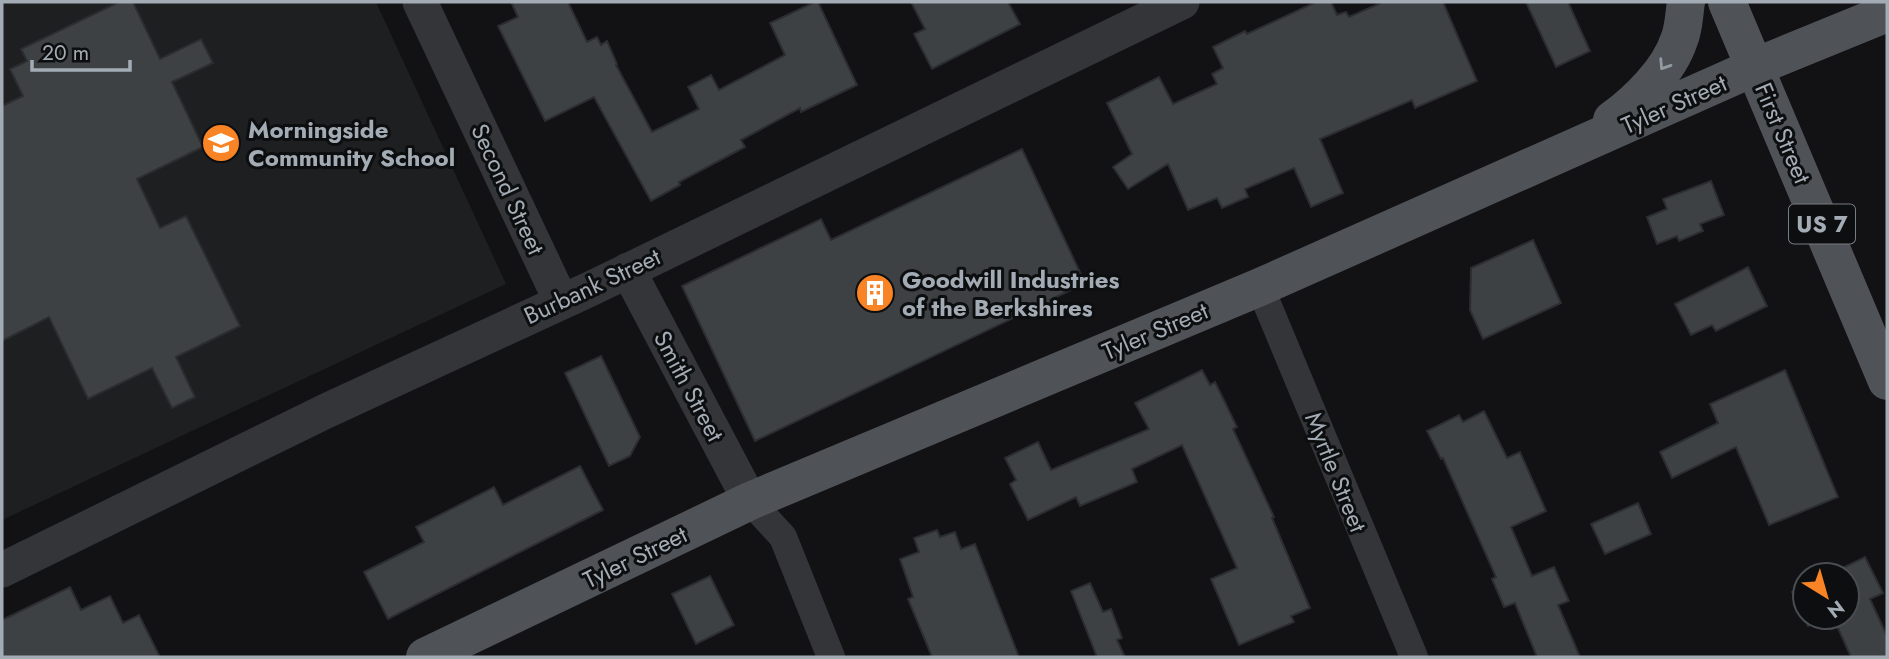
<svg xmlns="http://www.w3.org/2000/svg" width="1889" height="659" font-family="Jost,sans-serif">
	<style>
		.built { fill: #1e1f21 }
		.building { fill: #3e4144; stroke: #2c2d30; stroke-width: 2 }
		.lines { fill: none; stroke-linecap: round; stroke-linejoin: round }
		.minor { stroke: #333539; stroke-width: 28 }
		.tertiary { stroke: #333539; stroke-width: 35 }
		.primary { stroke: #4f5358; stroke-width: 38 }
		.oneway { stroke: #929aa2 }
		.labels { text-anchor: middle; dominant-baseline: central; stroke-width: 6; stroke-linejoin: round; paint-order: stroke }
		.shield { fill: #0d0e0f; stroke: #767d83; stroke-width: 2 }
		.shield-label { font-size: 23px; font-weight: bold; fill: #a3acb5 }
		.street-label { font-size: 24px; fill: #a3acb5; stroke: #0d0e0f }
		.poi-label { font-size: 24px; font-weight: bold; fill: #a3acb5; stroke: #0d0e0f; text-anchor: start }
	</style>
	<rect width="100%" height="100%" fill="#121214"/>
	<path class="built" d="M 2,2 L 376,2 L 506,284 L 2,520 Z"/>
	<path class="building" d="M 119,2 L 133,2 L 160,59 L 201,39 L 213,63 L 172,82 L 203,147 L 137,179 L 160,228 L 186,216 L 240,326 L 176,357 L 195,397 L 172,408 L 152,368 L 88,399 L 49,317 L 2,341 L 2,106 L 23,96 L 10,69 L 27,61 L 21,49 Z
		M 511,2 L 568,2 L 587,42 L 597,37 L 601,45 L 607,41 L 617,64 L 616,65 L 652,132 L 699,109 L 688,87 L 711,75 L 719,90 L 785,55 L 770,23 L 815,2 L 818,2 L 857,85 L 801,112 L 800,108 L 741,140 L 745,147 L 679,182 L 680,185 L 651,201 L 594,97 L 545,121 L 498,26 L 518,17 Z
		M 911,2 L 1008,2 L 1020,24 L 932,69 L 914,34 L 925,29 Z
		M 1316,2 L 1331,2 L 1337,15 L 1346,12 L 1349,17 L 1383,2 L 1443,2 L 1477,81 L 1415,108 L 1412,100 L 1320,139 L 1343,193 L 1311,207 L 1294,168 L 1245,189 L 1248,197 L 1222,208 L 1217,198 L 1188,210 L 1168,164 L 1128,189 L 1113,167 L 1132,154 L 1107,103 L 1159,77 L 1173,104 L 1217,84 L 1212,74 L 1223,68 L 1213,47 L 1245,31 L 1247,34 Z
		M 1526,2 L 1568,2 L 1590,51 L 1556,67 Z
		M 1022,149 L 1085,283 L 1050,300 L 1053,306 L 1031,317 L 1028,311 L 755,441 L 682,286 L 821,219 L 831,240 Z
		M 1711,181 L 1724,215 L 1700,224 L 1703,231 L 1679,241 L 1677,236 L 1657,244 L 1647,217 L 1667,209 L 1663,199 Z
		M 1533,240 L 1561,303 L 1483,339 L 1470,310 L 1471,268 Z
		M 1748,267 L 1767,306 L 1716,331 L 1712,325 L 1691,335 L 1675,304 Z
		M 601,356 L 640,437 L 630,456 L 609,466 L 565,373 Z
		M 1202,370 L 1210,385 L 1215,382 L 1237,427 L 1233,429 L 1274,517 L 1272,518 L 1310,608 L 1291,616 L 1294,622 L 1239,645 L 1211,579 L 1237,568 L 1182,445 L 1132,469 L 1137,482 L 1080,506 L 1076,497 L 1028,520 L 1010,484 L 1016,480 L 1005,458 L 1038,442 L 1051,470 L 1149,429 L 1135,403 Z
		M 1785,370 L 1838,497 L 1769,525 L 1736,447 L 1672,478 L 1660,452 L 1718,423 L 1710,404 Z
		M 1484,411 L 1507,458 L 1520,452 L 1546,511 L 1511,527 L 1532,576 L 1554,567 L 1569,601 L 1558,605 L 1580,657 L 1537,657 L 1515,603 L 1504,607 L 1492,579 L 1496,577 L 1443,458 L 1441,459 L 1427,431 L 1459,415 L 1463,422 Z
		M 580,466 L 603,510 L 388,619 L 364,572 L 424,542 L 416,527 L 494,487 L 503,505 Z
		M 1638,503 L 1651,534 L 1605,554 L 1591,524 Z
		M 937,530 L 940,537 L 955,532 L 961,549 L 975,544 L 1019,657 L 932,657 L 908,599 L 913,597 L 900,559 L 919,552 L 914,538 Z
		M 1865,557 L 1883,593 L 1870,599 L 1887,636 L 1887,657 L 1851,657 L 1833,617 L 1847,617 L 1847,575 L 1828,575 Z
		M 710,576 L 734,625 L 696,644 L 672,594 Z
		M 1090,583 L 1103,612 L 1111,609 L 1122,638 L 1117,640 L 1125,657 L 1097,657 L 1071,591 Z
		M 1805,586 L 1805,617 L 1826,617 L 1808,626 L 1792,592 Z
		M 70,587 L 81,610 L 110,596 L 123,623 L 139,615 L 160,657 L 2,657 L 2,620 Z"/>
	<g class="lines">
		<path class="minor" d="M 1260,287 L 1414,657
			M 750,501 L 783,537 L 831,657"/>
		<path class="tertiary" d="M 420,2 L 561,301
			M 628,270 L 750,501
			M 2,570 L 326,411 L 590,289 L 1182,2"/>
		<path class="primary" d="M 1727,2 L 1887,381
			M 1612,120 C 1637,102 1669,71 1679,40 C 1684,29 1684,14 1686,2
			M 425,657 L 750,501 L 1260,287 L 1755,67 L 1887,13"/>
	</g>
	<defs><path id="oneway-chevron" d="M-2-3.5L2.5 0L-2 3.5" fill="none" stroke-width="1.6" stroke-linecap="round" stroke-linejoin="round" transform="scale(1.75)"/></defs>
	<use class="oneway" href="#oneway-chevron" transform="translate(1664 65) rotate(123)"/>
	<defs>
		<symbol id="school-disc" viewBox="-11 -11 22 22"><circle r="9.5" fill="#f98425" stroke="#0d0e0f"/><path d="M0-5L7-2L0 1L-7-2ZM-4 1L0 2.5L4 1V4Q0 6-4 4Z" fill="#fff"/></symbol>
		<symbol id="building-disc" viewBox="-11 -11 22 22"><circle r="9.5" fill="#f98425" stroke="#0d0e0f"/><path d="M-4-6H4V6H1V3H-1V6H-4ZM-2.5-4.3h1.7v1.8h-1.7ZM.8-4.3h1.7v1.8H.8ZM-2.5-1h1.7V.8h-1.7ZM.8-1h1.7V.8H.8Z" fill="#fff"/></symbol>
	</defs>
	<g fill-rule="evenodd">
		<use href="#school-disc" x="199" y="121" width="44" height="44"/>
		<use href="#building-disc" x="853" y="271" width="44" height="44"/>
	</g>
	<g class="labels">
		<rect class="shield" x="1789" y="204.5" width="66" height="39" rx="5"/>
		<g class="shield-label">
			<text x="1822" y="224">US 7</text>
		</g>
		<g class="street-label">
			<text transform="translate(1674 104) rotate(-24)">Tyler Street</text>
			<text transform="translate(1783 133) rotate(67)">First Street</text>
			<text transform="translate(508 189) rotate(65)">Second Street</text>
			<text transform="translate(592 286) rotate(-25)">Burbank Street</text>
			<text transform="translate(1155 331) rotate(-23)">Tyler Street</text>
			<text transform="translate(689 386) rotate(62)">Smith Street</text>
			<text transform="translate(1336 472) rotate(68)">Myrtle Street</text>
			<text transform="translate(635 557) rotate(-26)">Tyler Street</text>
		</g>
		<g class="poi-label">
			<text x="248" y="129">Morningside<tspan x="248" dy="28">Community School</tspan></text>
			<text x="902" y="279">Goodwill Industries<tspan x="902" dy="28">of the Berkshires</tspan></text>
		</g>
	</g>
	<rect width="1889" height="659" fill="none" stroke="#a3acb5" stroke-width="7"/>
	<g transform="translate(1826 596) rotate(143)"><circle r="33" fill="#0d0e0f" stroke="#494d51" stroke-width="2"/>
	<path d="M0-5L12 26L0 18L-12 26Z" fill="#f98425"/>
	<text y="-10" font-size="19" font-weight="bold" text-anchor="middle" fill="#a3acb5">N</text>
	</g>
	<path d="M32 60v10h98v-10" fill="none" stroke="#a3acb5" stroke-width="3.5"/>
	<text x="42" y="60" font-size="21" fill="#a3acb5" stroke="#0d0e0f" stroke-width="5" paint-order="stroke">20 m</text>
</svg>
